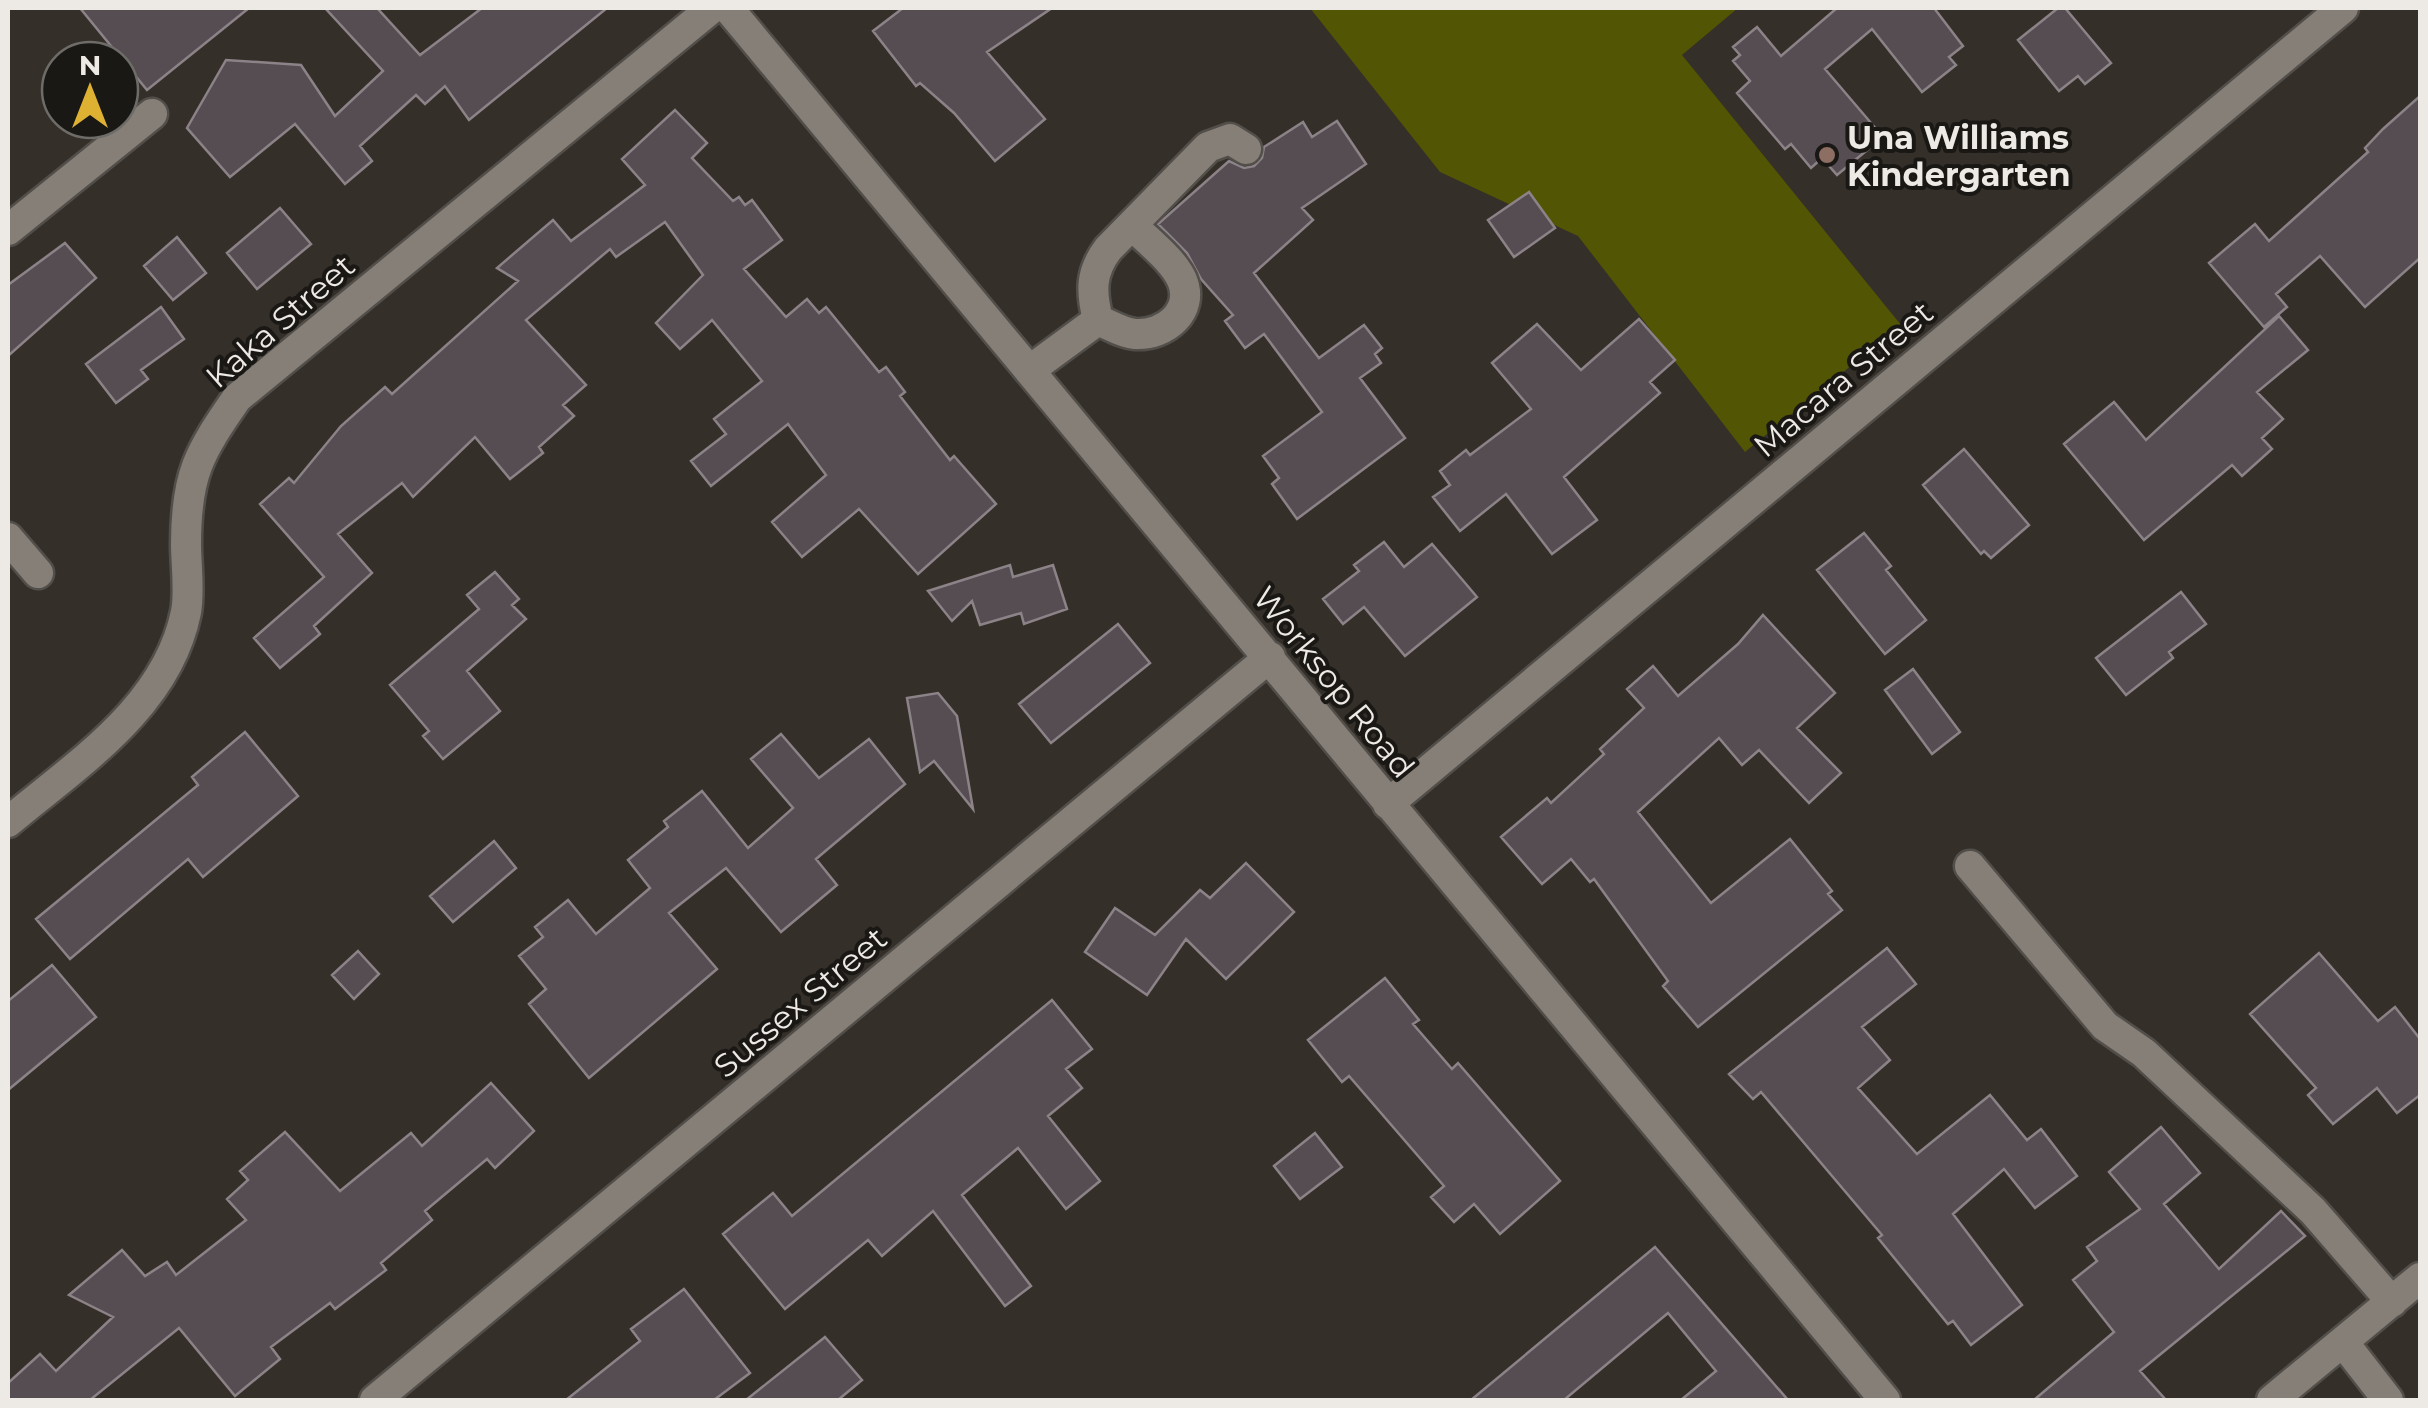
<svg xmlns="http://www.w3.org/2000/svg" width="2428" height="1408" font-family="Montserrat,sans-serif">
	<style>
		.park { fill: #525503 }
		.building { fill: #554d51; stroke: #8c8388; stroke-width: 2.5 }
		.lines { fill: none; stroke-linecap: round; stroke-linejoin: round }
		.minor-casing { stroke: #524e49; stroke-width: 35 }
		.minor { stroke: #867f78; stroke-width: 30 }
		.education-dot { fill: #8d6e63; stroke: #1a1815; stroke-width: 4 }
		.labels { text-anchor: middle; dominant-baseline: central; stroke-width: 8; stroke-linejoin: round; paint-order: stroke }
		.poi-label { font-size: 32px; font-weight: bold; fill: #ede9e5; stroke: #1a1815; text-anchor: start }
		.street-label { font-size: 32px; fill: #ede9e5; stroke: #1a1815 }
	</style>
	<rect width="100%" height="100%" fill="#352f29"/>
	<path class="park" d="M 1310,8 L 1738,8 L 1682,55 L 1901,325 L 1745,452 L 1578,236 L 1440,172 Z"/>
	<path class="building" d="M 80,8 L 249,8 L 147,90 Z
		M 325,8 L 377,8 L 420,55 L 482,8 L 607,8 L 469,120 L 445,86 L 425,104 L 416,95 L 360,146 L 372,161 L 345,184 L 295,124 L 230,177 L 187,128 L 226,60 L 301,65 L 335,116 L 383,71 Z
		M 903,8 L 1052,8 L 987,52 L 1045,119 L 995,161 L 954,113 L 920,83 L 916,86 L 873,31 Z
		M 1837,8 L 1934,8 L 1963,46 L 1949,57 L 1956,65 L 1922,92 L 1872,29 L 1825,69 L 1883,137 L 1837,175 L 1822,158 L 1811,168 L 1791,144 L 1785,149 L 1737,93 L 1750,81 L 1733,61 L 1740,55 L 1733,47 L 1757,27 L 1781,56 Z
		M 2058,8 L 2065,8 L 2111,63 L 2085,84 L 2078,76 L 2059,91 L 2018,40 Z
		M 2420,96 L 2420,258 L 2365,307 L 2320,256 L 2276,294 L 2287,307 L 2264,327 L 2209,263 L 2255,224 L 2269,241 L 2368,152 L 2365,148 L 2383,129 Z
		M 675,110 L 707,143 L 692,158 L 733,201 L 739,197 L 745,205 L 752,200 L 782,240 L 744,269 L 786,317 L 807,299 L 819,313 L 826,307 L 879,372 L 886,367 L 905,392 L 900,396 L 950,460 L 954,456 L 996,504 L 918,574 L 859,509 L 802,557 L 772,522 L 826,475 L 788,424 L 711,486 L 691,461 L 726,434 L 714,419 L 762,381 L 712,320 L 680,349 L 656,323 L 703,275 L 665,222 L 616,257 L 610,249 L 526,320 L 586,385 L 563,405 L 574,416 L 539,447 L 543,453 L 510,479 L 475,437 L 413,497 L 402,483 L 338,534 L 372,573 L 314,626 L 320,634 L 280,668 L 254,638 L 324,577 L 260,504 L 289,478 L 294,483 L 341,426 L 385,387 L 392,394 L 518,281 L 497,268 L 553,220 L 571,241 L 645,185 L 622,159 Z
		M 1337,121 L 1366,164 L 1302,208 L 1313,220 L 1254,273 L 1319,358 L 1364,325 L 1382,348 L 1375,354 L 1381,363 L 1360,378 L 1405,438 L 1297,519 L 1272,484 L 1279,478 L 1263,456 L 1322,412 L 1264,334 L 1245,348 L 1225,321 L 1233,315 L 1201,279 L 1187,253 L 1158,224 L 1229,161 L 1244,168 L 1254,166 L 1262,158 L 1264,147 L 1303,122 L 1312,137 Z
		M 1529,192 L 1555,228 L 1514,257 L 1488,220 Z
		M 280,208 L 311,244 L 257,289 L 227,253 Z
		M 177,237 L 206,273 L 173,300 L 144,266 Z
		M 65,243 L 96,278 L 8,356 L 8,285 Z
		M 161,307 L 184,339 L 141,370 L 148,379 L 116,403 L 86,364 Z
		M 2279,316 L 2308,350 L 2257,392 L 2283,419 L 2262,438 L 2272,449 L 2242,476 L 2232,465 L 2144,540 L 2064,444 L 2114,402 L 2146,440 Z
		M 1639,319 L 1675,360 L 1650,382 L 1660,393 L 1564,477 L 1597,520 L 1552,554 L 1506,494 L 1460,531 L 1433,497 L 1450,485 L 1440,471 L 1466,450 L 1470,455 L 1531,409 L 1492,363 L 1537,324 L 1581,370 Z
		M 1964,449 L 2029,525 L 1991,558 L 1984,551 L 1981,554 L 1923,485 Z
		M 1864,533 L 1891,566 L 1886,570 L 1926,620 L 1885,654 L 1817,570 Z
		M 1384,542 L 1404,567 L 1432,544 L 1477,597 L 1405,656 L 1364,607 L 1343,624 L 1323,599 L 1359,571 L 1354,565 Z
		M 1010,565 L 1013,577 L 1053,565 L 1067,609 L 1024,624 L 1021,613 L 980,625 L 972,601 L 952,621 L 928,591 Z
		M 495,572 L 519,599 L 512,605 L 526,619 L 467,671 L 500,711 L 443,759 L 423,736 L 429,731 L 390,685 L 479,609 L 467,595 Z
		M 2181,592 L 2206,624 L 2169,652 L 2173,658 L 2126,695 L 2096,658 Z
		M 1763,615 L 1835,693 L 1797,728 L 1841,773 L 1809,803 L 1759,750 L 1742,765 L 1719,738 L 1638,812 L 1711,903 L 1790,839 L 1832,891 L 1828,894 L 1842,910 L 1698,1027 L 1663,986 L 1668,981 L 1594,879 L 1590,882 L 1571,859 L 1542,884 L 1501,837 L 1547,798 L 1551,803 L 1604,754 L 1600,749 L 1644,708 L 1627,689 L 1653,666 L 1678,696 L 1738,644 Z
		M 1118,624 L 1150,663 L 1051,743 L 1019,704 Z
		M 1913,669 L 1960,732 L 1932,754 L 1885,690 Z
		M 938,693 L 957,716 L 973,809 L 934,761 L 920,772 L 907,698 Z
		M 245,732 L 298,796 L 203,877 L 188,859 L 70,959 L 36,919 L 198,785 L 192,777 Z
		M 781,734 L 819,778 L 869,739 L 905,784 L 816,859 L 837,885 L 781,932 L 726,868 L 669,913 L 717,969 L 589,1078 L 529,1004 L 546,989 L 519,956 L 543,937 L 535,927 L 568,900 L 596,934 L 650,888 L 628,860 L 668,827 L 664,821 L 702,791 L 748,848 L 793,808 L 751,759 Z
		M 494,841 L 516,868 L 453,922 L 430,896 Z
		M 1246,863 L 1294,912 L 1226,979 L 1186,939 L 1147,995 L 1085,952 L 1115,908 L 1155,935 L 1200,890 L 1210,898 Z
		M 1887,948 L 1916,984 L 1862,1027 L 1890,1060 L 1858,1088 L 1917,1154 L 1990,1095 L 2027,1140 L 2041,1129 L 2077,1176 L 2035,1208 L 2004,1169 L 1953,1214 L 2022,1305 L 1971,1345 L 1953,1321 L 1948,1324 L 1878,1238 L 1882,1235 L 1761,1092 L 1753,1099 L 1729,1074 Z
		M 358,951 L 379,974 L 354,999 L 332,975 Z
		M 2319,953 L 2378,1021 L 2395,1007 L 2420,1039 L 2420,1095 L 2397,1113 L 2377,1088 L 2333,1124 L 2308,1095 L 2316,1088 L 2250,1014 Z
		M 52,965 L 96,1017 L 8,1090 L 8,1001 Z
		M 1385,978 L 1419,1020 L 1413,1024 L 1452,1069 L 1458,1063 L 1560,1181 L 1500,1234 L 1474,1204 L 1454,1222 L 1431,1197 L 1444,1186 L 1349,1076 L 1342,1082 L 1308,1040 Z
		M 1052,1000 L 1092,1049 L 1066,1069 L 1082,1088 L 1048,1116 L 1100,1181 L 1066,1209 L 1018,1148 L 962,1195 L 1031,1286 L 1005,1306 L 933,1211 L 882,1256 L 868,1240 L 785,1309 L 723,1234 L 773,1193 L 792,1216 Z
		M 491,1083 L 534,1131 L 495,1168 L 487,1159 L 425,1211 L 432,1220 L 381,1263 L 386,1270 L 335,1309 L 330,1303 L 271,1347 L 280,1359 L 235,1396 L 179,1328 L 90,1400 L 8,1400 L 8,1383 L 40,1354 L 56,1371 L 113,1317 L 69,1295 L 122,1250 L 145,1276 L 167,1262 L 176,1275 L 246,1220 L 227,1199 L 248,1180 L 240,1171 L 285,1132 L 340,1191 L 411,1133 L 422,1146 Z
		M 2161,1127 L 2200,1173 L 2164,1204 L 2219,1269 L 2281,1211 L 2305,1236 L 2140,1371 L 2166,1400 L 2034,1400 L 2114,1332 L 2073,1280 L 2097,1261 L 2087,1247 L 2140,1209 L 2109,1172 Z
		M 1315,1133 L 1342,1167 L 1300,1199 L 1274,1166 Z
		M 1655,1247 L 1788,1400 L 1681,1400 L 1716,1371 L 1668,1313 L 1564,1400 L 1471,1400 Z
		M 684,1289 L 750,1373 L 714,1400 L 566,1400 L 640,1341 L 631,1329 Z
		M 825,1337 L 862,1380 L 838,1400 L 746,1400 Z"/>
	<g class="lines">
		<defs>
			<path id="minor" d="M 728,8 L 1885,1400
				M 8,230 L 152,114
				M 1098,320 C 1091,292 1090,273 1108,249 L 1208,147 L 1230,139 L 1246,149
				M 1098,320 C 1110,325 1122,333 1135,334 C 1165,336 1195,311 1182,280 C 1173,260 1149,242 1134,227
				M 1030,370 L 1098,320
				M 8,538 L 38,573
				M 1388,804 L 2343,8
				M 8,822 C 77,764 167,707 186,612 C 190,591 186,565 186,544 C 186,474 199,453 237,398 L 712,8
				M 1970,866 L 2105,1026 L 2144,1053 L 2313,1211 L 2392,1302
				M 2343,1342 L 2388,1400
				M 375,1400 L 1270,657
				M 2272,1400 L 2420,1278"/>
		</defs>
		<use href="#minor" class="minor-casing"/>
		<use href="#minor" class="minor"/>
	</g>
	<circle class="education-dot" cx="1827" cy="155" r="10"/>
	<g class="labels">
		<g class="poi-label">
			<text x="1847" y="137">Una Williams<tspan x="1847" dy="37">Kindergarten</tspan></text>
		</g>
		<g class="street-label">
			<text transform="translate(280 321) rotate(-41)">Kaka Street</text>
			<text transform="translate(1843 379) rotate(-40)">Macara Street</text>
			<text transform="translate(1334 682) rotate(51)">Worksop Road</text>
			<text transform="translate(800 1002) rotate(-40)">Sussex Street</text>
		</g>
	</g>
	<rect width="2428" height="1408" fill="none" stroke="#ede9e5" stroke-width="20"/>
	<g transform="translate(90 90)"><circle r="48" fill="#1a1815" stroke="#6e6c68" stroke-width="2.5"/>
	<path d="M0-8L18 38L0 25L-18 38Z" fill="#deb133"/>
	<text y="-15" font-size="28" font-weight="bold" text-anchor="middle" fill="#ede9e5">N</text>
	</g>
</svg>
